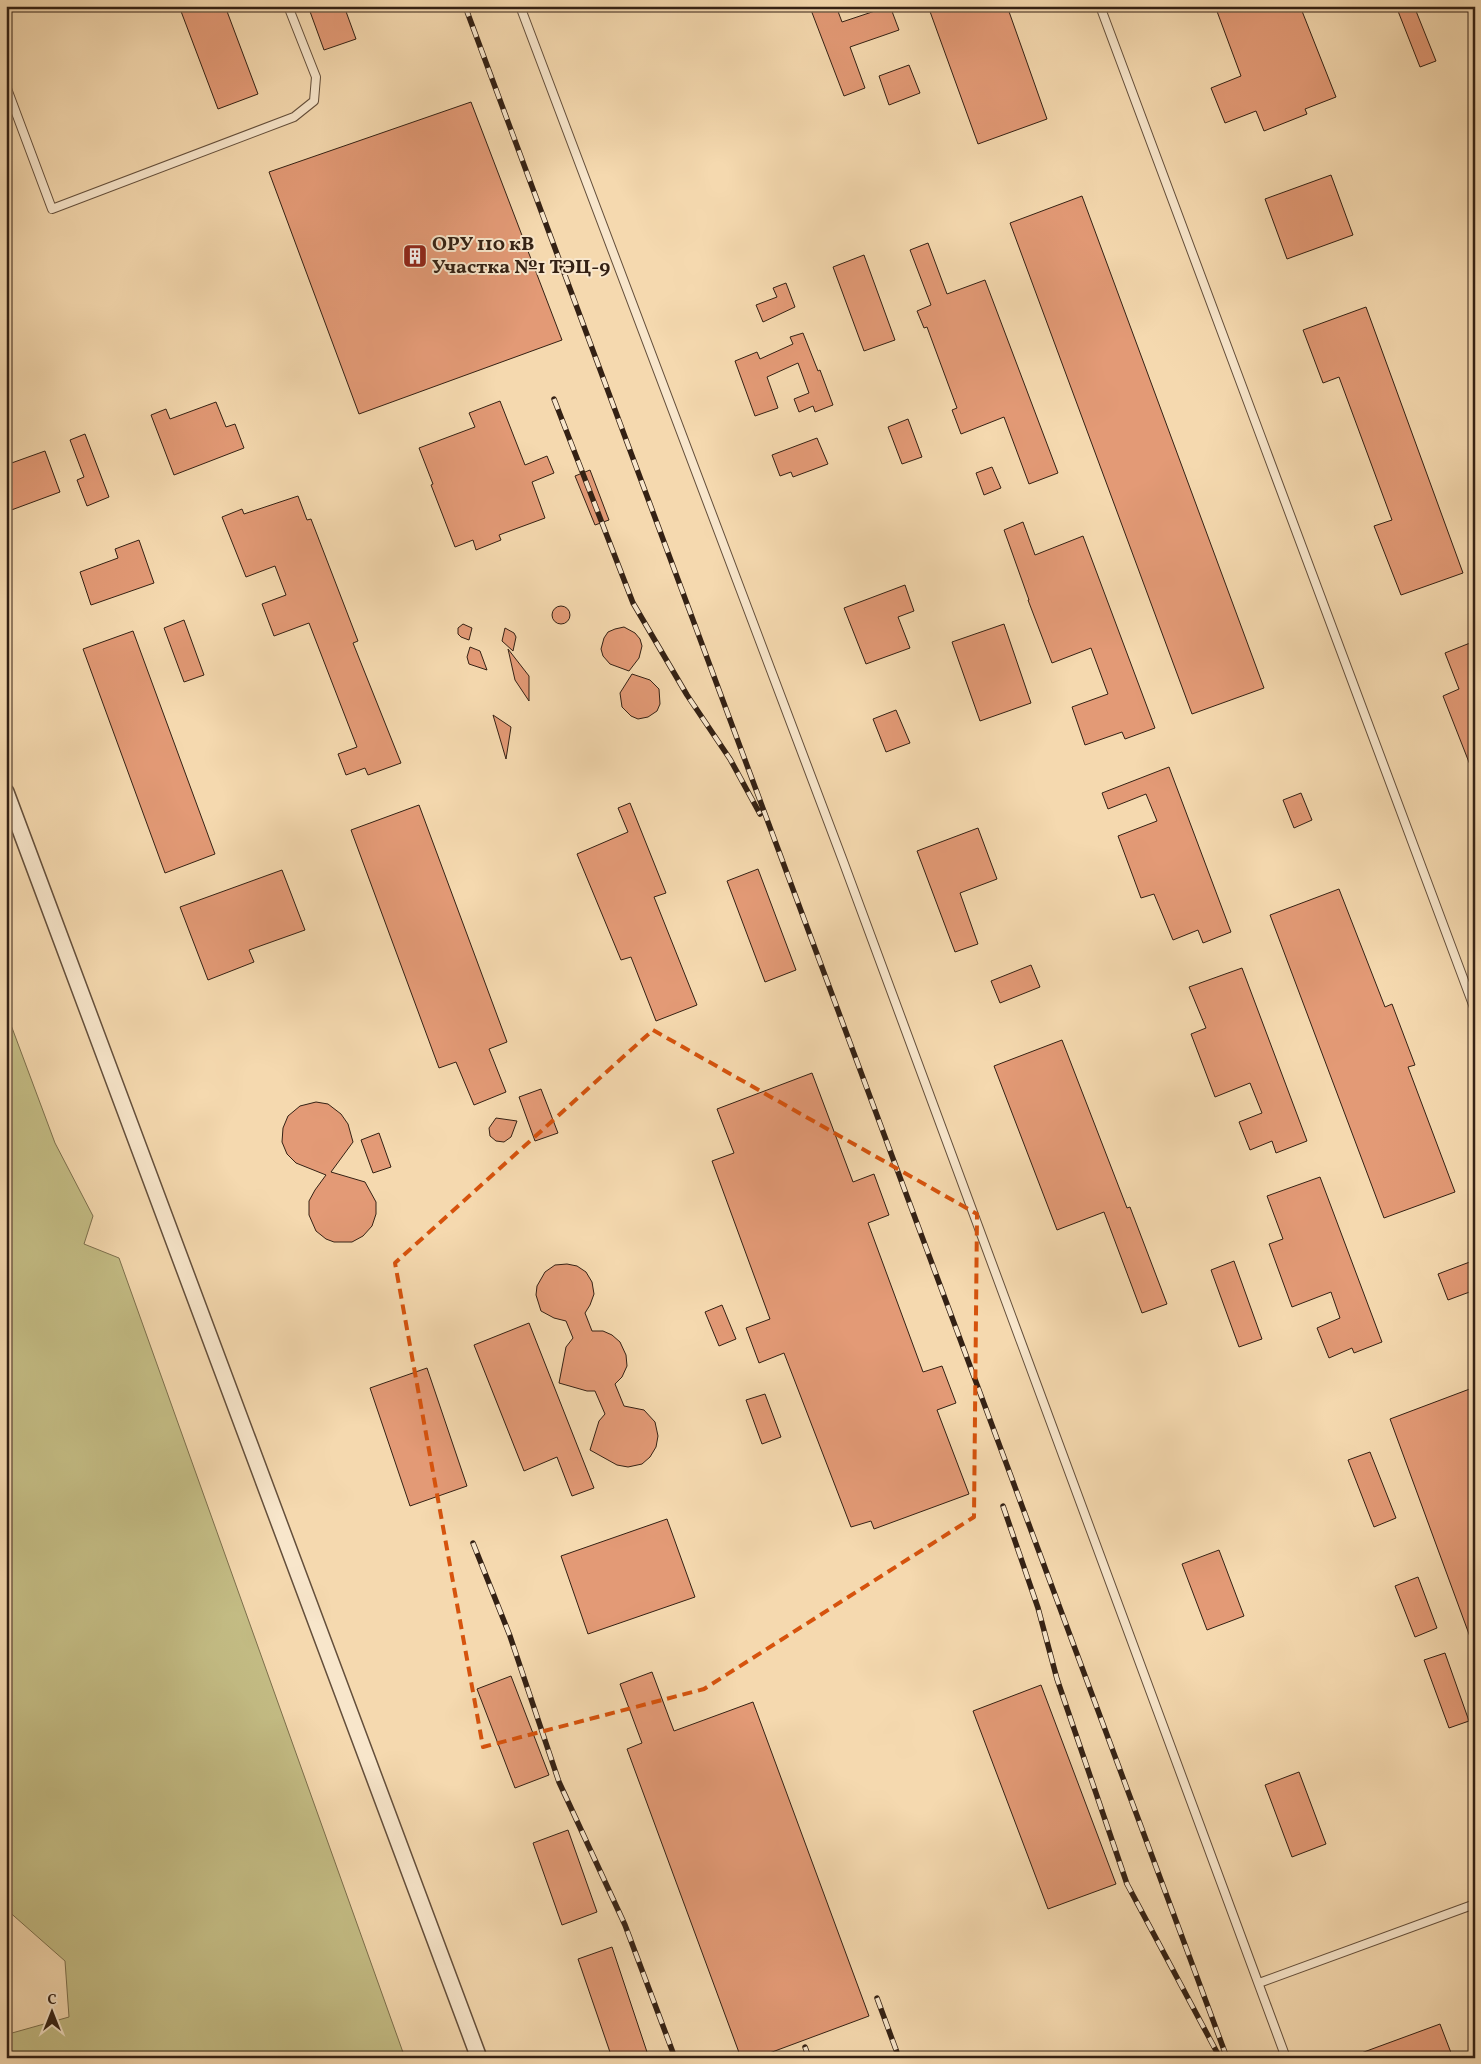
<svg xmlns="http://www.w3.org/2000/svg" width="1481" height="2064" font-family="Vollkorn,serif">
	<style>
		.green { fill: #c4bd85; stroke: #7c6f4c }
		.building { fill: #e39a76; stroke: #342114 }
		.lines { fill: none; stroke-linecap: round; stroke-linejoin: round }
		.service-casing { stroke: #644f3b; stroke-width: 10 }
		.minor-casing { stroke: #644f3b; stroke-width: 18 }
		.service { stroke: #f8e6cb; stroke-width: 8 }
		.minor { stroke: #f8e6cb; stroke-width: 15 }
		.rail-casing { stroke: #342114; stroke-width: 5.5 }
		.rail { stroke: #f8e6cb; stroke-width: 4; stroke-dasharray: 11; stroke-linecap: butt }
		.marked { fill: none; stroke: #d6530d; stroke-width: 4; stroke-dasharray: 10 6; stroke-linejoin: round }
		.labels { text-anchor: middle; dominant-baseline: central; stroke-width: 4; stroke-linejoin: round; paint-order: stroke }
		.poi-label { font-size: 20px; font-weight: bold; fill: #342114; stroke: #f8e6cb; text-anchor: start }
	</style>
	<rect width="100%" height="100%" fill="#f5d9af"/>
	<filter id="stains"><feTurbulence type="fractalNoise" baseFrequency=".004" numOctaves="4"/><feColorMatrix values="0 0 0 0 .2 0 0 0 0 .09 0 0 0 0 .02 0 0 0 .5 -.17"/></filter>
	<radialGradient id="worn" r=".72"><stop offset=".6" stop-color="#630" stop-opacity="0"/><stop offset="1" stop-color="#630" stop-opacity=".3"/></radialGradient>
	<path class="green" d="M 6,1017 L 8,1017 L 55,1143 L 93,1216 L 84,1244 L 119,1258 L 405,2058 L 6,2058 L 6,2024 L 12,2033 L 69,2017 L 65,1961 L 6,1909 Z"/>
	<path class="building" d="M 179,6 L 225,6 L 258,94 L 218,109 Z
		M 308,6 L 344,6 L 356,39 L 324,50 Z
		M 821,6 L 836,6 L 842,22 L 890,6 L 899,30 L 850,47 L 865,88 L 844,96 L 811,10 Z
		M 928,6 L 1007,6 L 1047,119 L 978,144 Z
		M 1215,6 L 1300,6 L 1336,97 L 1305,109 L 1307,114 L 1264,131 L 1256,111 L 1225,123 L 1211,88 L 1241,76 Z
		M 1396,6 L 1414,6 L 1436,61 L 1420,67 Z
		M 909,65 L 920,93 L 889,105 L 879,76 Z
		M 471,102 L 562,340 L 359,414 L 269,172 Z
		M 1331,175 L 1353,235 L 1287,259 L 1265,199 Z
		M 1082,196 L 1264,688 L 1192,714 L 1010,223 Z
		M 928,243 L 947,294 L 985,280 L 1058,473 L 1029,484 L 1004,417 L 961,434 L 952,410 L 957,408 L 927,327 L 924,328 L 917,311 L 931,305 L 910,250 Z
		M 864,255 L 895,340 L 864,351 L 833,267 Z
		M 786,283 L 795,307 L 763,322 L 756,305 L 777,297 L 773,288 Z
		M 1366,307 L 1463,573 L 1401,595 L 1374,526 L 1392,520 L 1339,377 L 1323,383 L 1303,330 Z
		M 803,333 L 818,371 L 820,370 L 833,405 L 815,412 L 813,406 L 799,412 L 794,399 L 809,393 L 798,363 L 767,377 L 778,408 L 755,416 L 735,361 L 757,352 L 760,359 L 793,344 L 790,337 Z
		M 500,401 L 525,465 L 547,456 L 554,473 L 532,482 L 545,518 L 499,535 L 501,540 L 476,550 L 473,540 L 455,547 L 431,485 L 433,484 L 419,448 L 475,427 L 469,413 Z
		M 216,402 L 226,427 L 235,424 L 244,448 L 174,475 L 151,415 L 166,409 L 170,419 Z
		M 908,419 L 922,457 L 902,464 L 888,427 Z
		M 85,434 L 109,497 L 87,506 L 77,480 L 84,477 L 70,440 Z
		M 817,438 L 828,464 L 793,477 L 791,472 L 780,476 L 772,455 Z
		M 45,451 L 60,492 L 6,512 L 6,465 Z
		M 992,467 L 1001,488 L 984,495 L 976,473 Z
		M 590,470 L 609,520 L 595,525 L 575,476 Z
		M 298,496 L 307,520 L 311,519 L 358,641 L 353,643 L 401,763 L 368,775 L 365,768 L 346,775 L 338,754 L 357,747 L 309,623 L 274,636 L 262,604 L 286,595 L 275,566 L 246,577 L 222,517 L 242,509 L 244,514 Z
		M 1023,522 L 1035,555 L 1083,536 L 1155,728 L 1125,739 L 1122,732 L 1085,745 L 1072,707 L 1108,694 L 1091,648 L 1052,663 L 1028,600 L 1029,600 L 1004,530 Z
		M 139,540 L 154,583 L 91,605 L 80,572 L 118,558 L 115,549 Z
		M 905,585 L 914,611 L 898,617 L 910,648 L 866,664 L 844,608 Z
		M552 615a9 9 0 1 1 18 0a9 9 0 1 1-18 0Z
		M 184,620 L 204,675 L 184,682 L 164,628 Z
		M 463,624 L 472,628 L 469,640 L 461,637 L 458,634 L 458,628 Z
		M 1004,624 L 1031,703 L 980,721 L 952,642 Z
		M 624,627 L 635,633 L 640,639 L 642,646 L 639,658 L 629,671 L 610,664 L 603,656 L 601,649 L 604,638 L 608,632 L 615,629 Z
		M 505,628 L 514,633 L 516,637 L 513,651 L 502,641 Z
		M 133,631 L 215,854 L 165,873 L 83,649 Z
		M 1475,641 L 1475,775 L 1474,775 L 1443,696 L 1459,689 L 1445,653 Z
		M 470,647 L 480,651 L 487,670 L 469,664 L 467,657 Z
		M 508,649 L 529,676 L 529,701 L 515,680 Z
		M 632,674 L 650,680 L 659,689 L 660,704 L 657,711 L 648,717 L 638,719 L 631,716 L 622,707 L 620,693 Z
		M 896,710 L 910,743 L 886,752 L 873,719 Z
		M 493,715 L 511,727 L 506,759 Z
		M 1169,767 L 1231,932 L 1203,943 L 1198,930 L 1173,940 L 1154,894 L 1141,898 L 1118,836 L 1157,821 L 1146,794 L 1108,809 L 1102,793 Z
		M 1301,793 L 1312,820 L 1294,828 L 1283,800 Z
		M 630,803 L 666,893 L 654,897 L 697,1005 L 656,1021 L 631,957 L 621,960 L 577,854 L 628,832 L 618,808 Z
		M 419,805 L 507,1042 L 489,1049 L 506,1092 L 474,1105 L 456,1062 L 439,1068 L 351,830 Z
		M 978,828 L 997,879 L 960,893 L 978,944 L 955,952 L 917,851 Z
		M 758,869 L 796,970 L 765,982 L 727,881 Z
		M 282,870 L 305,930 L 249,950 L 254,962 L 208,980 L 180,907 Z
		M 1339,889 L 1385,1007 L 1392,1004 L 1415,1065 L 1408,1067 L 1455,1192 L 1384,1218 L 1270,915 Z
		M 1031,965 L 1040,987 L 1000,1003 L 991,981 Z
		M 1242,968 L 1307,1141 L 1276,1153 L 1272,1141 L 1250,1150 L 1239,1122 L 1262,1113 L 1250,1083 L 1215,1097 L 1191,1034 L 1206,1028 L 1189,987 Z
		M 1062,1040 L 1127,1208 L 1130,1207 L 1167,1304 L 1142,1313 L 1104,1212 L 1057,1230 L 994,1066 Z
		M 812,1073 L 853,1182 L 874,1174 L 889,1215 L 868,1223 L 923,1372 L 942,1366 L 956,1403 L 937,1410 L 969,1494 L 874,1529 L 871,1521 L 851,1527 L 784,1353 L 759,1363 L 746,1328 L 770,1319 L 712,1161 L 734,1153 L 717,1109 Z
		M 541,1089 L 558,1133 L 535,1141 L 519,1097 Z
		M 316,1102 L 328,1104 L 341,1114 L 348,1124 L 353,1142 L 331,1172 L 365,1182 L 376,1202 L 376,1214 L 372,1226 L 363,1236 L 352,1242 L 334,1242 L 326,1239 L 316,1231 L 309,1215 L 309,1201 L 315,1190 L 326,1175 L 296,1163 L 287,1154 L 282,1142 L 283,1128 L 288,1116 L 300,1106 Z
		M 496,1118 L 517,1121 L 511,1137 L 504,1142 L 496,1141 L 490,1136 L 489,1128 Z
		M 379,1133 L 391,1167 L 373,1173 L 361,1140 Z
		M 1320,1177 L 1382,1342 L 1354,1353 L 1352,1348 L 1329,1358 L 1317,1328 L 1340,1318 L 1331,1292 L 1292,1307 L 1269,1244 L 1283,1239 L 1267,1196 Z
		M 1475,1260 L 1475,1290 L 1448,1300 L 1438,1274 Z
		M 1234,1261 L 1262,1339 L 1239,1347 L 1211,1270 Z
		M 567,1264 L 577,1266 L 586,1272 L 592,1282 L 594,1294 L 590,1305 L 585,1313 L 592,1331 L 603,1331 L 612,1335 L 620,1342 L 626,1355 L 627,1366 L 622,1377 L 615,1384 L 624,1406 L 644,1410 L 655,1422 L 658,1436 L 656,1447 L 650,1457 L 642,1464 L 628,1467 L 617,1465 L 590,1450 L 599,1421 L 605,1414 L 595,1391 L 587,1391 L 559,1383 L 566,1347 L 573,1338 L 566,1321 L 554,1318 L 541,1311 L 536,1295 L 537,1286 L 545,1272 L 555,1265 Z
		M 722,1305 L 736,1339 L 719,1346 L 705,1312 Z
		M 529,1323 L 594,1488 L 572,1496 L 557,1457 L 524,1471 L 474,1345 Z
		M 427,1368 L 467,1486 L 410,1506 L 370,1388 Z
		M 1475,1387 L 1475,1644 L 1473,1645 L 1390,1419 Z
		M 765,1394 L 781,1437 L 762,1444 L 746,1400 Z
		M 1370,1452 L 1396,1518 L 1374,1527 L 1348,1460 Z
		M 667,1519 L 695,1597 L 588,1634 L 561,1556 Z
		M 1219,1550 L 1244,1616 L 1207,1630 L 1182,1564 Z
		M 1418,1577 L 1437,1628 L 1415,1637 L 1395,1586 Z
		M 1445,1653 L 1469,1721 L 1449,1728 L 1424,1660 Z
		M 652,1672 L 674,1731 L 753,1702 L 869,2016 L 756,2058 L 741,2058 L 627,1749 L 642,1743 L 620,1684 Z
		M 511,1676 L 549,1775 L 515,1788 L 477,1689 Z
		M 1041,1685 L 1116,1884 L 1048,1909 L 973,1711 Z
		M 1299,1772 L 1326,1844 L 1292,1857 L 1265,1785 Z
		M 568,1830 L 597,1912 L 562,1925 L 533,1843 Z
		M 612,1947 L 649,2058 L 612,2058 L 578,1959 Z
		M 1440,2024 L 1453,2058 L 1353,2058 L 1353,2056 Z"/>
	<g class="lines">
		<defs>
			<path id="service" d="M 520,6 L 843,861 L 1286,2058
				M 1100,6 L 1475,1010
				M 6,86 L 52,209 L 294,117 L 314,101 L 316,77 L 288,6
				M 1259,1983 L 1475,1904"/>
			<path id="minor" d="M 6,792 L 479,2058"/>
		</defs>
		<use href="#service" class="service-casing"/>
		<use href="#minor" class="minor-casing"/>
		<use href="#service" class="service"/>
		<use href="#minor" class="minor"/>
		<defs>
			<path id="rail" d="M 465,6 L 1227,2058
				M 554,399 L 633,603 L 687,695 L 730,759 L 760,814
				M 1003,1506 L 1038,1608 L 1057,1679 L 1127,1884 L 1220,2058
				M 473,1543 L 510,1636 L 559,1782 L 625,1925 L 675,2058
				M 877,1998 L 899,2058
				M 805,2047 L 809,2058"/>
		</defs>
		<use href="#rail" class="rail-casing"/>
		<use href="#rail" class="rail"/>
	</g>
	<path class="marked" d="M 653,1030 L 977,1214 L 974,1517 L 704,1689 L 483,1747 L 395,1263 Z"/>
	<defs>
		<symbol id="building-square" viewBox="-11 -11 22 22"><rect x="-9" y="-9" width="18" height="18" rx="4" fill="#8f2418" stroke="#f8e6cb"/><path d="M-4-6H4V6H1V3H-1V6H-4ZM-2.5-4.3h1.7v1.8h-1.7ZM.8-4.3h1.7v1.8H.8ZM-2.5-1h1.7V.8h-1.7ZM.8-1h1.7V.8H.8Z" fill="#fff"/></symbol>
	</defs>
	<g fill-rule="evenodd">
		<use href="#building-square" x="401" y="242" width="28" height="28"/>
	</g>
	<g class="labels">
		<g class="poi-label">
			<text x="432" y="245">ОРУ 110 кВ<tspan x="432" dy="23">Участка №1 ТЭЦ-9</tspan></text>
		</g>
	</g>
	<rect width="1481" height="2064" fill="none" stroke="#f5d9af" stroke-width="25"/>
	<rect x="8" y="8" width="1466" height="2049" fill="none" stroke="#342114" stroke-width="2.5"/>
	<rect x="12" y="12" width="1456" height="2039" fill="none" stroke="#342114"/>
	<g transform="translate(52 2012)" stroke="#f8e6cb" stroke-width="4" paint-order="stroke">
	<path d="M0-4L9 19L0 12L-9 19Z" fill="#342114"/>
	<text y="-8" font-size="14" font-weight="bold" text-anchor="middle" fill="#342114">С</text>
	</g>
	<rect width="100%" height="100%" filter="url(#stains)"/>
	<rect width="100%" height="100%" fill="url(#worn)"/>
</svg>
